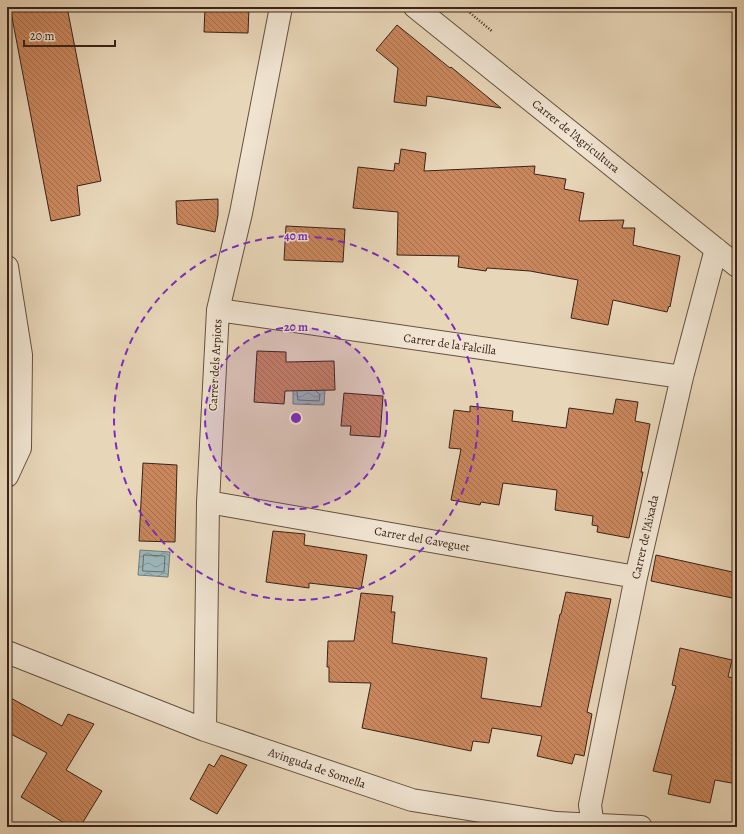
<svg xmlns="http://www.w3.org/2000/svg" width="744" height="834" font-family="Alegreya,serif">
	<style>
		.water { fill: url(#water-waves); stroke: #747b79 }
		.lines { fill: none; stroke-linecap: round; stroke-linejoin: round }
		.shore { stroke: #6a6c69; stroke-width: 1 }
		.building { fill: url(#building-back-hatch); stroke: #392219 }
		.minor-casing { stroke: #654f41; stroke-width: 24 }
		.path { stroke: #392219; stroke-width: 2.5; stroke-dasharray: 1 2; stroke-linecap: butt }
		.minor { stroke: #f0e4d1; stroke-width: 22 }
		.ring { fill: none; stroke: #7b2cbf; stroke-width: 2; stroke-dasharray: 7 5 }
		.labels { text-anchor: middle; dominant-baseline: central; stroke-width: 3; stroke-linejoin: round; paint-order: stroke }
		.street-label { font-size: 12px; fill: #392219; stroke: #f0e4d1 }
		.centre { fill: #7b2cbf; stroke: #f0e4d1; stroke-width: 2 }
		.ring-label { font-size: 12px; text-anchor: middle; font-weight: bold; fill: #7b2cbf; stroke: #f0e4d1; stroke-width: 3; stroke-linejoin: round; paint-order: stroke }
	</style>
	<defs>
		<pattern id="water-waves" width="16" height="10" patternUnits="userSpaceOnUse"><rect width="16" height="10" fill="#9cb6b9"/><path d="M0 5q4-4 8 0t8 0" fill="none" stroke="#809496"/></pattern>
		<pattern id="building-back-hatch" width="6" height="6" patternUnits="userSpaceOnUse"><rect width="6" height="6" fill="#ca875d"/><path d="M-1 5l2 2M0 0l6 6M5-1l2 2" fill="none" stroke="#a56e4c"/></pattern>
	</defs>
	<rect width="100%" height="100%" fill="#e8d6b8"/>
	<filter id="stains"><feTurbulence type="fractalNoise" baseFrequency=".005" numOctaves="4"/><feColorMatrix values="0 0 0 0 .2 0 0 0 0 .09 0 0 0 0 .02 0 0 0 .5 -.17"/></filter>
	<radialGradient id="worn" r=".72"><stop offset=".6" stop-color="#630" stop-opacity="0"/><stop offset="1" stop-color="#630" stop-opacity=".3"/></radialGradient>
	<path class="water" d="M 293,380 L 325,390 L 324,405 L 293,404 Z
		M 140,550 L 170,552 L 168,577 L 138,575 Z"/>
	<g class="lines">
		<path class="shore" d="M 297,392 L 298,400 L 319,401 L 320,395 L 316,391
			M 144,555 L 165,556 L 164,572 L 143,571 Z"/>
	</g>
	<path class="building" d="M 10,7 L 67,7 L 101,181 L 77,186 L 80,215 L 51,221 Z
		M 205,7 L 249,7 L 248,33 L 204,32 Z
		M 397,25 L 450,68 L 451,67 L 501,108 L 427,96 L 426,106 L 394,102 L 398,68 L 376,50 Z
		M 401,149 L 426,153 L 424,171 L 535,166 L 534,174 L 566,179 L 564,189 L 584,193 L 579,221 L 624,220 L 622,228 L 635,228 L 633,245 L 680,256 L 670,307 L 669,306 L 667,312 L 613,300 L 608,325 L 571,318 L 578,280 L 530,271 L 487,268 L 486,271 L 458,267 L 459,256 L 397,255 L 398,212 L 353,208 L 358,167 L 394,171 L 395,163 L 399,164 Z
		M 218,199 L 218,215 L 215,232 L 177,224 L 176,201 Z
		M 286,226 L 345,229 L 343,262 L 284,260 Z
		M 257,351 L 286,352 L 286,362 L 334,361 L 335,390 L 285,391 L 284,404 L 254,402 Z
		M 344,393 L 383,396 L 380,437 L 350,435 L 351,426 L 341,426 Z
		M 616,399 L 638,402 L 635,421 L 650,424 L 641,472 L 643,472 L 629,538 L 597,532 L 598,526 L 592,525 L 593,516 L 555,510 L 557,490 L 503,483 L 499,505 L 481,502 L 480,505 L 451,500 L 461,449 L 449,448 L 454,410 L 470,412 L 470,406 L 513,411 L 512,421 L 566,428 L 569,408 L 613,414 Z
		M 143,463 L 177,465 L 175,542 L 139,541 Z
		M 273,531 L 305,534 L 304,545 L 367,555 L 361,589 L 309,583 L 309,588 L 266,582 Z
		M 656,555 L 737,573 L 737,599 L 651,581 Z
		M 566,592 L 611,599 L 587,712 L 592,714 L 584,756 L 575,754 L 572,764 L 537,756 L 542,736 L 492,728 L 489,743 L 473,741 L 471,751 L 362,728 L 371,683 L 329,682 L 329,667 L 327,667 L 328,641 L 354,641 L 361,593 L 393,596 L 391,612 L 395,612 L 392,643 L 487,658 L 481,698 L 541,707 L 560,614 L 561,614 Z
		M 680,648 L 732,660 L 728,677 L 737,678 L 737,784 L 715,780 L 710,803 L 668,794 L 672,775 L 653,771 L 676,686 L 672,685 Z
		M 7,696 L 62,726 L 68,714 L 94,724 L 66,770 L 102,791 L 80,827 L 71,827 L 21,797 L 47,753 L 7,732 Z
		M 221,755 L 247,765 L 217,814 L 190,799 L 209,764 L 214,767 Z"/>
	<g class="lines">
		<defs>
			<path id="minor" d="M 415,7 L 737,266
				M 7,267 L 21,355 L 20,448 L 7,476
				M 218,310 L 682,377
				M 208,502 L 636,577
				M 7,652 L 205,730 L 412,800 L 556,823 L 641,827
				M 205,730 L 208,502 L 218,310 L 241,213 L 281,7
				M 593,827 L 590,805 L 636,577 L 682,377 L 716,249"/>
		</defs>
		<use href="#minor" class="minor-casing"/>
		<path class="path" d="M 463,7 L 493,32"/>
		<use href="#minor" class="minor"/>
	</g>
	<circle cx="296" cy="418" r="91" fill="#7b2cbf" fill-opacity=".12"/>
	<g class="ring">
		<circle cx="296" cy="418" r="91"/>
		<circle cx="296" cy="418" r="182"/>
	</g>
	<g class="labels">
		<g class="street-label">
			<text transform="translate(576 136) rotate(39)">Carrer de l'Agricultura</text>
			<text transform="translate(450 344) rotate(8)">Carrer de la Falcilla</text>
			<text transform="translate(215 365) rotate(-87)">Carrer dels Arpiots</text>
			<text transform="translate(645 537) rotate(-77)">Carrer de l'Aixada</text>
			<text transform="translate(422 539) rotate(10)">Carrer del Caveguet</text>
			<text transform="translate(317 768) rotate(19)">Avinguda de Somella</text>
		</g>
	</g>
	<circle cx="296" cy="418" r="6" class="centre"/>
	<g class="ring-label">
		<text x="296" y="240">40 m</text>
		<text x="296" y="331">20 m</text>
	</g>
	<rect width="744" height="834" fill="none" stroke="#e8d6b8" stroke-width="24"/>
	<rect x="8" y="8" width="728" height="818" fill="none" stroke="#392219" stroke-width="2"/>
	<rect x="12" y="12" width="720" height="810" fill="none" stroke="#392219"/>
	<path d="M24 40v6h91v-6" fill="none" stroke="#392219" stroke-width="2"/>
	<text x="30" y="40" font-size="12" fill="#392219" stroke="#f0e4d1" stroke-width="3" paint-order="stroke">20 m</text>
	<rect width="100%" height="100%" filter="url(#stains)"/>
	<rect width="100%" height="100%" fill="url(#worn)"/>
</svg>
